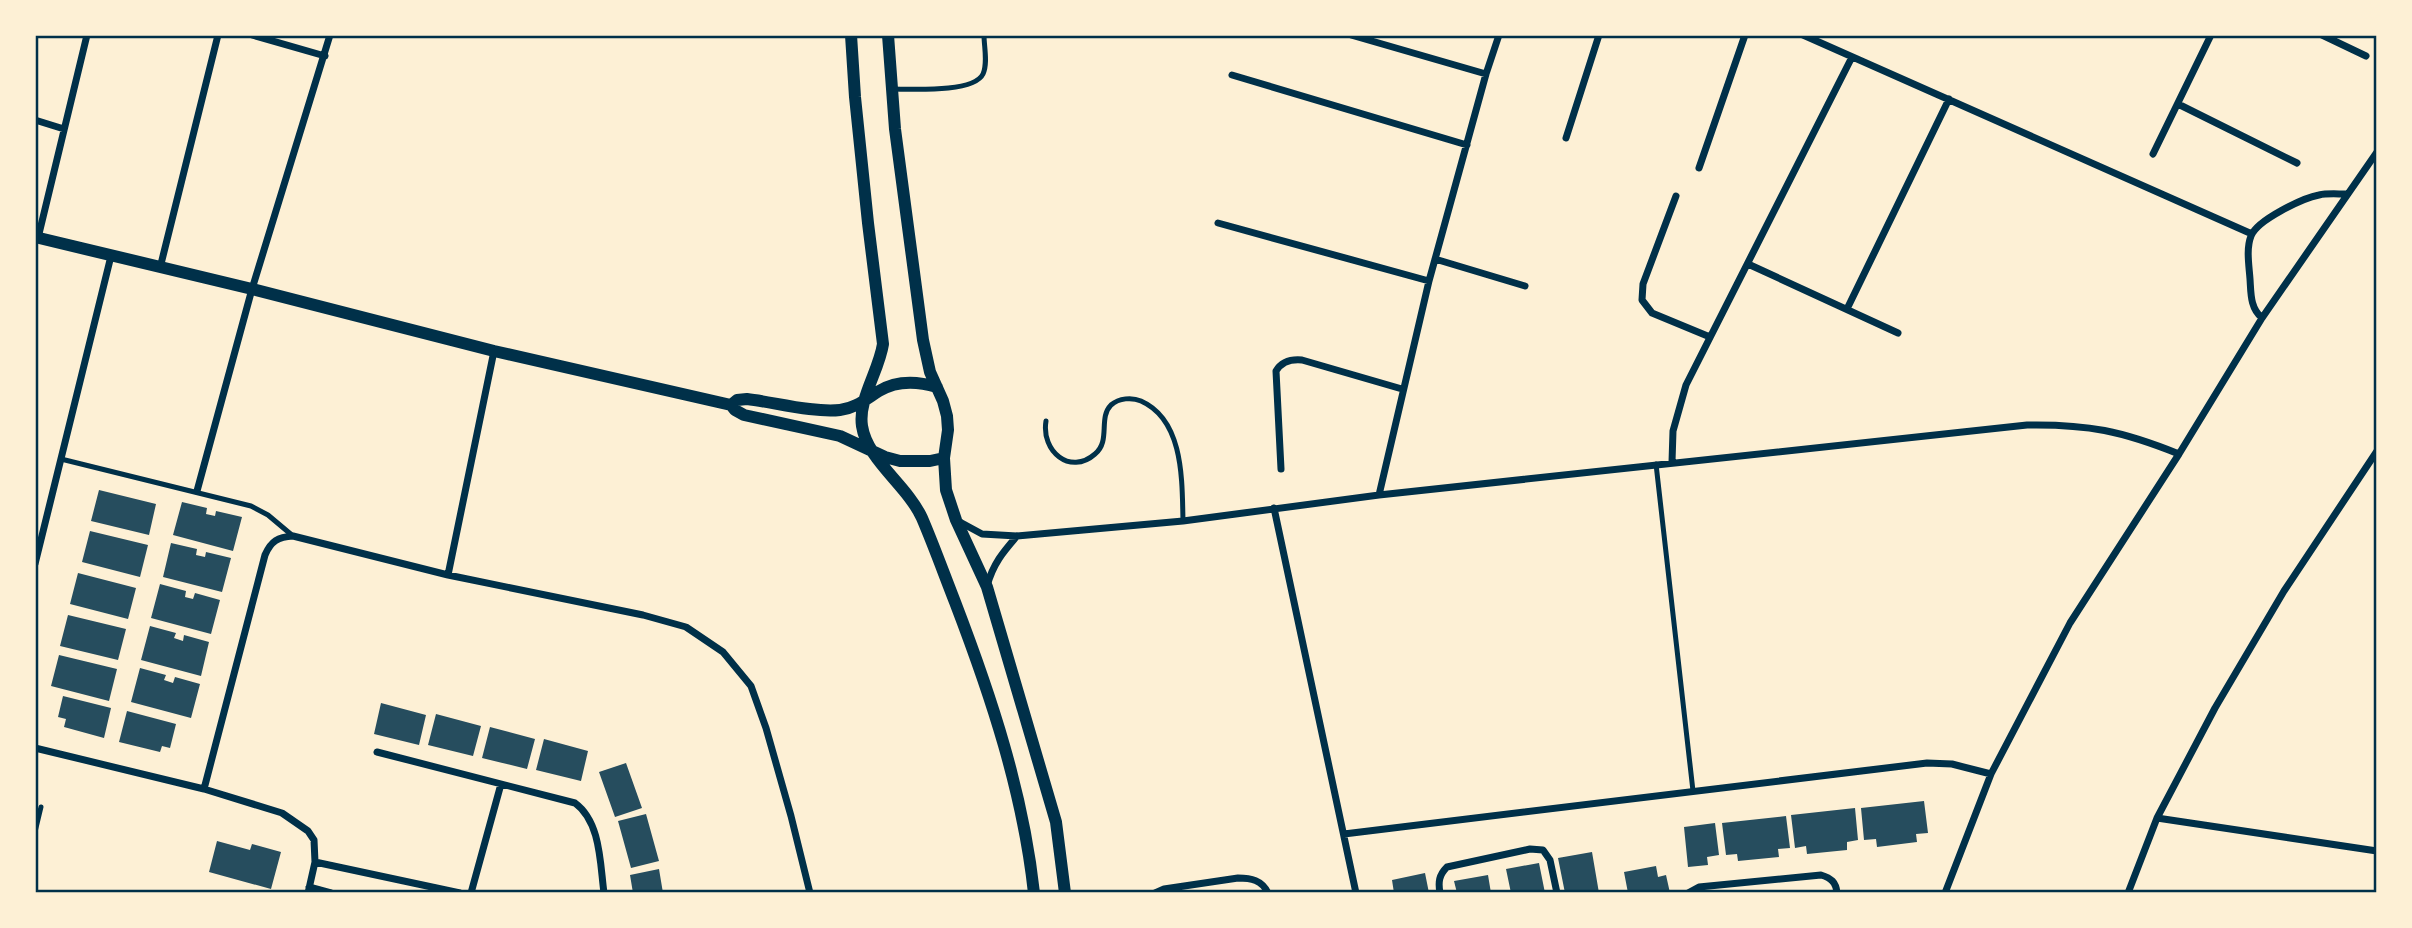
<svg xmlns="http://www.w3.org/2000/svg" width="2412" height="928" font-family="'Sofia Sans Condensed',sans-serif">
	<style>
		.building { fill: #264d5e }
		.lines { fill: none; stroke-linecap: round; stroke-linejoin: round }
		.service { stroke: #003049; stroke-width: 5 }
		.minor { stroke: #003049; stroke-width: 7 }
		.tertiary { stroke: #003049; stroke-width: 12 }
		.neatline { fill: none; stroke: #003049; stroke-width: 2.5 }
	</style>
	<rect width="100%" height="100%" fill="#fdf0d5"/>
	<path class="building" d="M 99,490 L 156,504 L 149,535 L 91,521 Z
		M 182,502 L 207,508 L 206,514 L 215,516 L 216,511 L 242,517 L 233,551 L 173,535 Z
		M 90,531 L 148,545 L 140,577 L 82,562 Z
		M 171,543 L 197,549 L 196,555 L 205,557 L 206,552 L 231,558 L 222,592 L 163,577 Z
		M 78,573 L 136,588 L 128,619 L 70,604 Z
		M 160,584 L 186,591 L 185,597 L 193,599 L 195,593 L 220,600 L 211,634 L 151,618 Z
		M 68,615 L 126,629 L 118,660 L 60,646 Z
		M 150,626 L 176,633 L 174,638 L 183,641 L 184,635 L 209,642 L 201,676 L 141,660 Z
		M 59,655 L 117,669 L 109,701 L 51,686 Z
		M 140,668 L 166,675 L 164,680 L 173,683 L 175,677 L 200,684 L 191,718 L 131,702 Z
		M 63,696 L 111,708 L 104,738 L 64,727 L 66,719 L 58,717 Z
		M 381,703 L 426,715 L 419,745 L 374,734 Z
		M 127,711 L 176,724 L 170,748 L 162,746 L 160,752 L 119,742 Z
		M 436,714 L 481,726 L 473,756 L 428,745 Z
		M 490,727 L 535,739 L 527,769 L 482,758 Z
		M 544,739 L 588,751 L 581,781 L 536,770 Z
		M 626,763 L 642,808 L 615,817 L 599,772 Z
		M 1924,801 L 1928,833 L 1916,834 L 1917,842 L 1877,847 L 1876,839 L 1864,840 L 1861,808 Z
		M 1855,808 L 1858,840 L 1847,842 L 1847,850 L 1807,854 L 1806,846 L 1795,848 L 1791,815 Z
		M 646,814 L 659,861 L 631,868 L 618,821 Z
		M 1786,816 L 1790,848 L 1778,849 L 1779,857 L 1738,861 L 1737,854 L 1726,855 L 1722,823 Z
		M 1715,823 L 1719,855 L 1707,857 L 1708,865 L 1688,867 L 1684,827 Z
		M 217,841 L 250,850 L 252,844 L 281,852 L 271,889 L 209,872 Z
		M 1592,852 L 1599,893 L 1565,893 L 1558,858 Z
		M 1539,863 L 1545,893 L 1511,893 L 1506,869 Z
		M 1656,866 L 1658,877 L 1666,875 L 1670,893 L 1628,893 L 1624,872 Z
		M 659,869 L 663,893 L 633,893 L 630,875 Z
		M 1425,873 L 1429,893 L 1394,893 L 1392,880 Z
		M 1488,875 L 1491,893 L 1457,893 L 1454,881 Z"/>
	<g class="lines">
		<path class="service" d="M 892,89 C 911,89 974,93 983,74 C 988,63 984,47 984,35
			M 1046,421 C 1041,451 1070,476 1095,454 C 1111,441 1098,418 1111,405 C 1119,398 1132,397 1141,401 C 1184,420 1182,481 1183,521
			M 61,459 L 251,506 L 268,515 L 293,536
			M 1656,464 L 1693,791
			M 35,832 L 41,807"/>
		<path class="minor" d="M 252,35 L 325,56
			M 1351,35 L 1486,74
			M 1803,35 L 2252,234
			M 2322,35 L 2366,56
			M 1232,75 L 1467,145
			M 2178,104 L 2297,163
			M 35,120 L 64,129
			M 1566,138 L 1599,35
			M 2153,154 L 2211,35
			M 1699,168 L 1745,35
			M 1676,196 L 1643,284 L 1642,300 L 1652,313 L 1710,337
			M 1218,223 L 1429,281
			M 38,238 L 87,35
			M 1435,259 L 1525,286
			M 1748,264 L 1898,333
			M 160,268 L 218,35
			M 1847,309 L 1949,99
			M 2262,318 C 2250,308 2251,293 2250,279 C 2249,265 2246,249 2251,236 C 2257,220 2303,198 2319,195 C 2327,193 2337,194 2346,194
			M 1672,462 L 1673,431 L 1686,385 L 1852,57
			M 1281,469 L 1276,371 C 1282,361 1291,359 1302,360 L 1402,389
			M 197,491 L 252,289 L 330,35
			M 1379,495 L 1429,281 L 1486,74 L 1499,35
			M 1274,508 L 1356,893
			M 958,521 L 982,534 L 1017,536 L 1183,521 L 1379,495 L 2027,425 C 2088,424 2122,431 2179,454
			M 35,564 L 111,256
			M 448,575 L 494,351
			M 987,586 C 993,564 1003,552 1017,536
			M 35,748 L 204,789 L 282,813 L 308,831 L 314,840 L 315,862 L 308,893
			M 377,752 L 575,803 C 601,822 600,864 604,893
			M 204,789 L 265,555 C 271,541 278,537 293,536 L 448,575 L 643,615 L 686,627 L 723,652 L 751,686 L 766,728 L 791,816 L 810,893
			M 2157,818 L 2377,851
			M 1344,834 L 1927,763 L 1952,764 L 1991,774
			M 315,862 L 460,893
			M 309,887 L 331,893
			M 471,893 L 501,784
			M 1155,893 L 1164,889 L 1238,878 C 1251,878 1262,880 1268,893
			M 1440,893 C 1438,882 1439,875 1447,867 L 1530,849 L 1543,850 L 1550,860 L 1557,893
			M 1688,893 L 1699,887 L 1821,875 C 1831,878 1836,882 1837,893
			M 1945,893 L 1991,774 L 2070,623 L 2179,454 L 2262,318 L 2377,152
			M 2128,893 L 2157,818 L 2215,708 L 2284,591 L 2377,451"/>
		<path class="tertiary" d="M 851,35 L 855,97 L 868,223 L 883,344 C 879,371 858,399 862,426 C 867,460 907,485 922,518 C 934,546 944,574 955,602 C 991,696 1023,792 1034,893
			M 888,35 L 895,129 L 923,340 L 930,372 L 943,401 L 947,416 L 948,430 L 944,458 L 946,490 L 956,520 L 987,587 L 1056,822 L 1065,893
			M 35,237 L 252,289 L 494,351 L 731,405 L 735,410 L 744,415 L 840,436 L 885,457 L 900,461 L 930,461 L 944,458
			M 731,405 L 737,400 L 747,399 C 773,402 814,413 840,410 C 856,408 866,399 879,391 C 897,380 917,381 937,387"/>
	</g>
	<rect width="2412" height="928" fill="none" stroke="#fdf0d5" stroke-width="74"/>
	<rect x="37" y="37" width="2338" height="854" class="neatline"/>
</svg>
